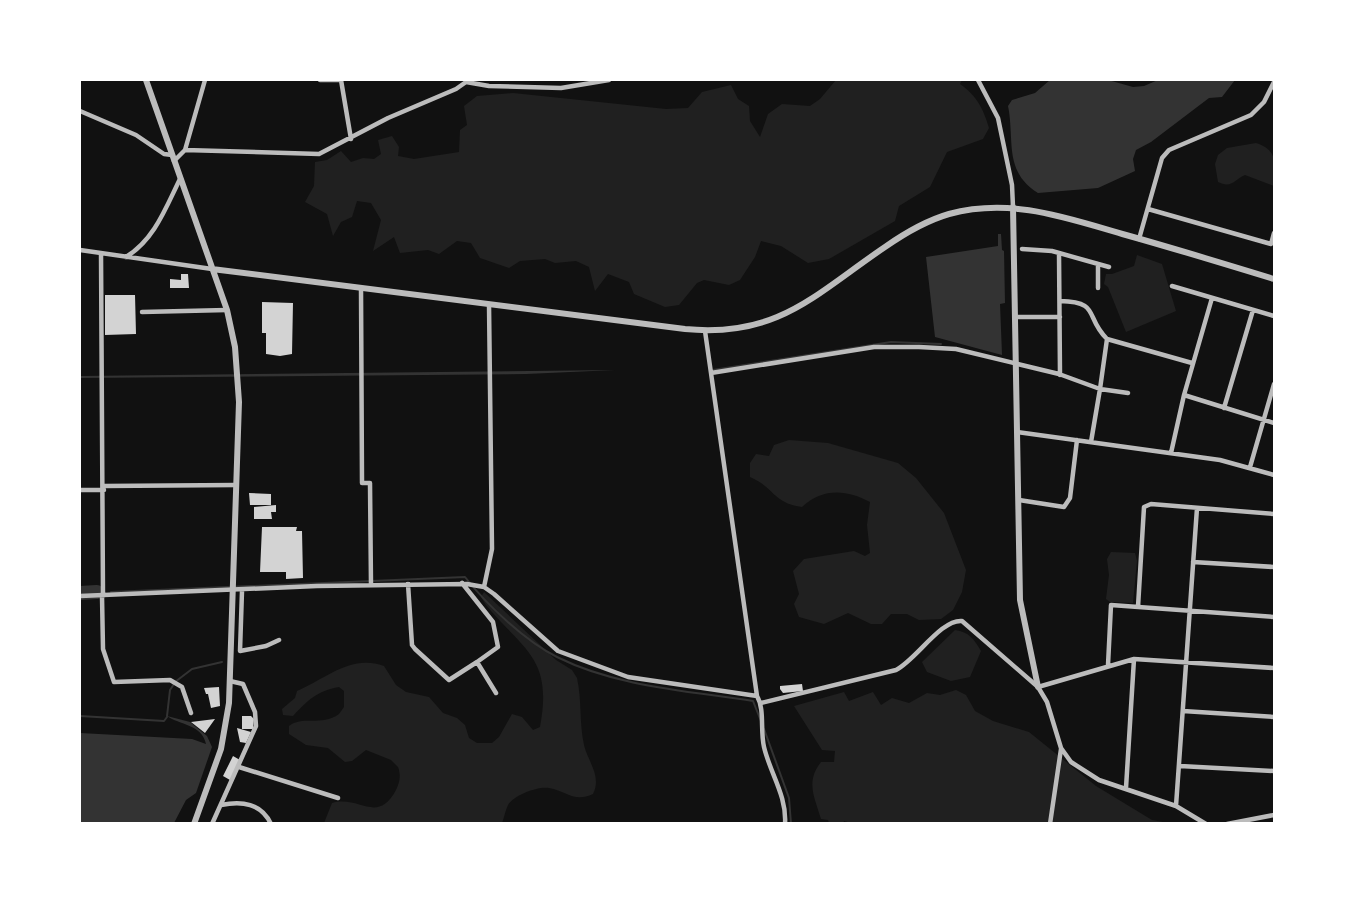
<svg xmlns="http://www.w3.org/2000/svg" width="1354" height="903" font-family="Figtree,sans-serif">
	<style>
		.green { fill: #202020 }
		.water { fill: #333 }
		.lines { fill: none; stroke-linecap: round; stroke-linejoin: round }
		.stream { stroke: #333; stroke-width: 2 }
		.river { stroke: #333; stroke-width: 14 }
		.building { fill: #d3d3d3 }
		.minor { stroke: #bcbcbc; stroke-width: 4.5 }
		.tertiary { stroke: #bcbcbc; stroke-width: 6 }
	</style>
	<rect width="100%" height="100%" fill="#111"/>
	<path class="green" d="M 836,80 L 962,80 L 960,84 C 977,96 983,108 989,128 L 983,139 L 947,152 L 930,187 L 899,206 L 895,221 L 829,259 L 808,263 L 781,246 L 761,241 L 755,257 L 740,280 L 729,285 L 704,280 L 697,283 L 679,305 L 665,307 L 634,294 L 629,282 L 608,274 L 595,291 L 589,267 L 576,261 L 555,263 L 545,259 L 520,261 L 509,268 L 480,258 L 471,243 L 457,241 L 439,254 L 428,250 L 400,253 L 394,237 L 373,251 L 381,220 L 371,203 L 357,201 L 352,217 L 341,222 L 333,236 L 327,214 L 305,202 L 314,186 L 315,162 L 327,160 L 341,151 L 351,162 L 363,158 L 374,159 L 381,154 L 378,140 L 392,136 L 399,147 L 398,156 L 414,159 L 459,152 L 460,130 L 467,125 L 464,106 L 477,96 L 513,93 L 666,109 L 688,108 L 702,92 L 731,85 L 738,99 L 749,106 L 750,121 L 760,137 L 768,114 L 782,104 L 810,106 L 820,99 Z
		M 1256,143 C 1279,150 1275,166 1274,186 L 1245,175 C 1235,179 1232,189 1218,182 L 1215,164 L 1218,155 L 1227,148 Z
		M 1137,255 L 1162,264 L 1176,311 L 1126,332 L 1108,287 L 1104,284 L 1106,274 L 1112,274 L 1134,266 Z
		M 789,440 L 828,443 L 898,463 L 916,478 L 944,513 L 966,570 L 962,592 L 953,610 L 941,619 L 919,620 L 907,614 L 891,614 L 882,624 L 871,624 L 848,613 L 824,624 L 799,617 L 794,604 L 799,594 L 793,571 L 804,559 L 854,551 L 865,556 L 870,553 L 867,525 L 870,502 C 846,489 822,488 802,507 C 773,503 774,487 750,477 L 750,463 L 756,454 L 769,456 L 774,445 Z
		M 1111,552 L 1135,553 L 1137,561 L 1133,603 L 1110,602 L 1106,599 L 1109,575 L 1107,559 Z
		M 484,592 L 556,660 L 572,670 L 577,678 C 582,700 579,723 584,745 C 588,762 602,776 593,794 C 574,803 567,791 549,788 C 538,786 514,795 508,805 C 505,811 504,818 502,823 L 324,823 L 332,803 C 360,795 377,825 396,790 C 400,782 401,775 398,767 L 391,760 L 366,750 L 352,761 L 345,762 L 328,748 L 306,745 L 289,734 L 289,726 C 303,715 321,727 339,714 L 344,707 L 344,691 L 339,687 C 317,691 308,700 293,716 L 283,715 L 282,709 L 295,698 L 297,691 C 327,678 351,654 384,666 L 396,685 L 406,692 L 429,697 L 443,713 L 457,718 L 465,725 L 469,738 L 477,743 L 492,743 L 499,737 L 512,714 L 522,717 L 533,730 L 540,727 C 553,658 524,651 486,605 L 481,597 Z
		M 955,630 C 969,632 974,639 981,651 L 970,677 L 951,681 L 927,672 L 922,662 Z
		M 956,690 L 966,695 L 975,711 L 993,721 L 1029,732 L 1096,786 L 1152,820 L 1168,823 L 855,824 L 844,821 L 843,823 L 829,823 L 828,820 L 821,819 C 815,798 805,782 821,762 L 834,762 L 835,751 L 822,750 L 794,706 L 844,692 L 849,701 L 873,692 L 881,705 L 892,698 L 909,703 L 927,693 L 940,695 Z"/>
	<path class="water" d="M 1050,80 L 1108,80 L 1133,87 L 1144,86 L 1158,80 L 1235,80 L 1222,97 L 1209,98 L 1151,142 L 1136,150 L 1133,159 L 1135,171 L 1098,188 L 1038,193 C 1003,171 1015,140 1008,106 L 1012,100 L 1035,93 Z
		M 998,234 L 1001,234 L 1002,250 L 1004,251 L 1005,303 L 1000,304 L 1002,355 L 935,337 L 926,257 L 998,246 Z
		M 615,370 L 526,374 L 80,378 L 80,376 Z
		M 167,716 L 190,722 L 207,736 L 212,747 L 196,793 L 186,800 L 174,823 L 80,823 L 80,733 L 192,739 L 206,744 C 202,724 179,725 167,716 Z"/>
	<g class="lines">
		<path class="stream" d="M 713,370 L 891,342 L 941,344
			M 111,592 L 465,577 C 487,605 525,641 557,657 C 617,687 689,691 753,701 L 761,721
			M 175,682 L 192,669 L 222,662
			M 80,716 L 164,721 L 167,717
			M 167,716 L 170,690 L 174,684
			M 764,729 L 789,798 L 791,824"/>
		<path class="river" d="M 80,593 L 97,592"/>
	</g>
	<path class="building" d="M 181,274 L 188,274 L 189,288 L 170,288 L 170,279 L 181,280 Z
		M 105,295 L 135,295 L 136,334 L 105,335 Z
		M 262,302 L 293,303 L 292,354 L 280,356 L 266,354 L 266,333 L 262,333 Z
		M 249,493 L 271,494 L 271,505 L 250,505 Z
		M 276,505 L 276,512 L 271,512 L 272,519 L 254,519 L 254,507 Z
		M 262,527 L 297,527 L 296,531 L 302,531 L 303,578 L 286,579 L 286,572 L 260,572 Z
		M 802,684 L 803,691 L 783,693 L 780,689 L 780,686 Z
		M 219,687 L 220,706 L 211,708 L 208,694 L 206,694 L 204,688 Z
		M 242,716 L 251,716 L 254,719 L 253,729 L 242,729 Z
		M 215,719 L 205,733 L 191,722 Z
		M 237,728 L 251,732 L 246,743 L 240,742 Z
		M 233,756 L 240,760 L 230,780 L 223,776 Z"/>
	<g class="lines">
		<path class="minor" d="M 320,80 L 341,80 L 351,139
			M 978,80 L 998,118 L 1012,185 L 1013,207
			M 80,111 L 136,135 L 164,154 L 172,155
			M 185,150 L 319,154 L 388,118 L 456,89 L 466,82 L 489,86 L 561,88 L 609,80
			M 174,161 L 185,150 L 205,80
			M 1148,209 L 1271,244 L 1274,233
			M 1139,239 L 1162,158 L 1169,150 L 1251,115 L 1264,102 L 1274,82
			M 1022,249 L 1052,251 L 1109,267
			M 80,250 L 212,269
			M 101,253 L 103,596
			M 1059,253 L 1060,375
			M 126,257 C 155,239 166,207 180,179
			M 1172,286 L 1274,316
			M 361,288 L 362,483 L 370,483 L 371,585
			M 1098,288 L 1098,264
			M 1212,298 L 1184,395 L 1274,423
			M 1060,301 C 1101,302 1084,316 1107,339 L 1192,363
			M 142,312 L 227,310
			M 1015,317 L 1060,317
			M 705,331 L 757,696 C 765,710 760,730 764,747 C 770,773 787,796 785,824
			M 1107,339 L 1100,389 L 1128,393
			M 711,373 L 874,347 L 919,347 L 956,349 L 1059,374 L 1100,389 L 1091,442
			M 1224,408 L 1253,310
			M 1017,432 L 1220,460 L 1274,475
			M 1171,453 L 1184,395
			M 1250,467 L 1274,384
			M 104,486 L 236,485
			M 80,490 L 104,490
			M 1019,500 L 1064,507 L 1070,498 L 1077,440
			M 1193,562 L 1274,567
			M 462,583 L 493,622 L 498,647 L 477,662 L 496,693
			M 408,584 L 412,645 L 415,649 L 449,680 L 477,662
			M 484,587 L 492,549 L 489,304
			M 242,591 L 240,651 L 266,646 L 279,640
			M 80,596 L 317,586 L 467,584 L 484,587 L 494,594 L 558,651 L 628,677 L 757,696
			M 102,596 L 103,649 L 114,682 L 170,680 L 182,687 L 191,713
			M 1138,607 L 1144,507 L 1151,504 L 1274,514
			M 1108,665 L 1111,605 L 1274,617
			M 1038,687 L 1134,659 L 1274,668
			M 761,703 L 896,670 C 916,660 941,619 962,621 L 1038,687 L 1047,702 L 1061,748 L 1071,762 L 1099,780 L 1176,806 L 1206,824
			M 1183,711 L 1274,717
			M 1180,766 L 1274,771
			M 239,767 L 338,798
			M 1126,788 L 1134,659
			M 221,805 C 242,801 261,803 271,824
			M 1176,806 L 1197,508
			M 212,824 L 256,726 L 255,712 L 243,684 L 230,681
			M 1050,824 L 1061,749
			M 1227,824 L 1274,815"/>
		<path class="tertiary" d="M 146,80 L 227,310 L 235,347 L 239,402 L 229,703 L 221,749 L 194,824
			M 1013,207 L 1020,600 L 1038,687
			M 212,269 L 685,329 C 778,338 814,295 885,247 C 905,233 925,221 949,214 C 1011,197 1067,218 1126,235 C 1176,249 1225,264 1274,279"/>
	</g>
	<rect width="1354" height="903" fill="none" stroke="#ffffff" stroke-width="162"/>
</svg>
